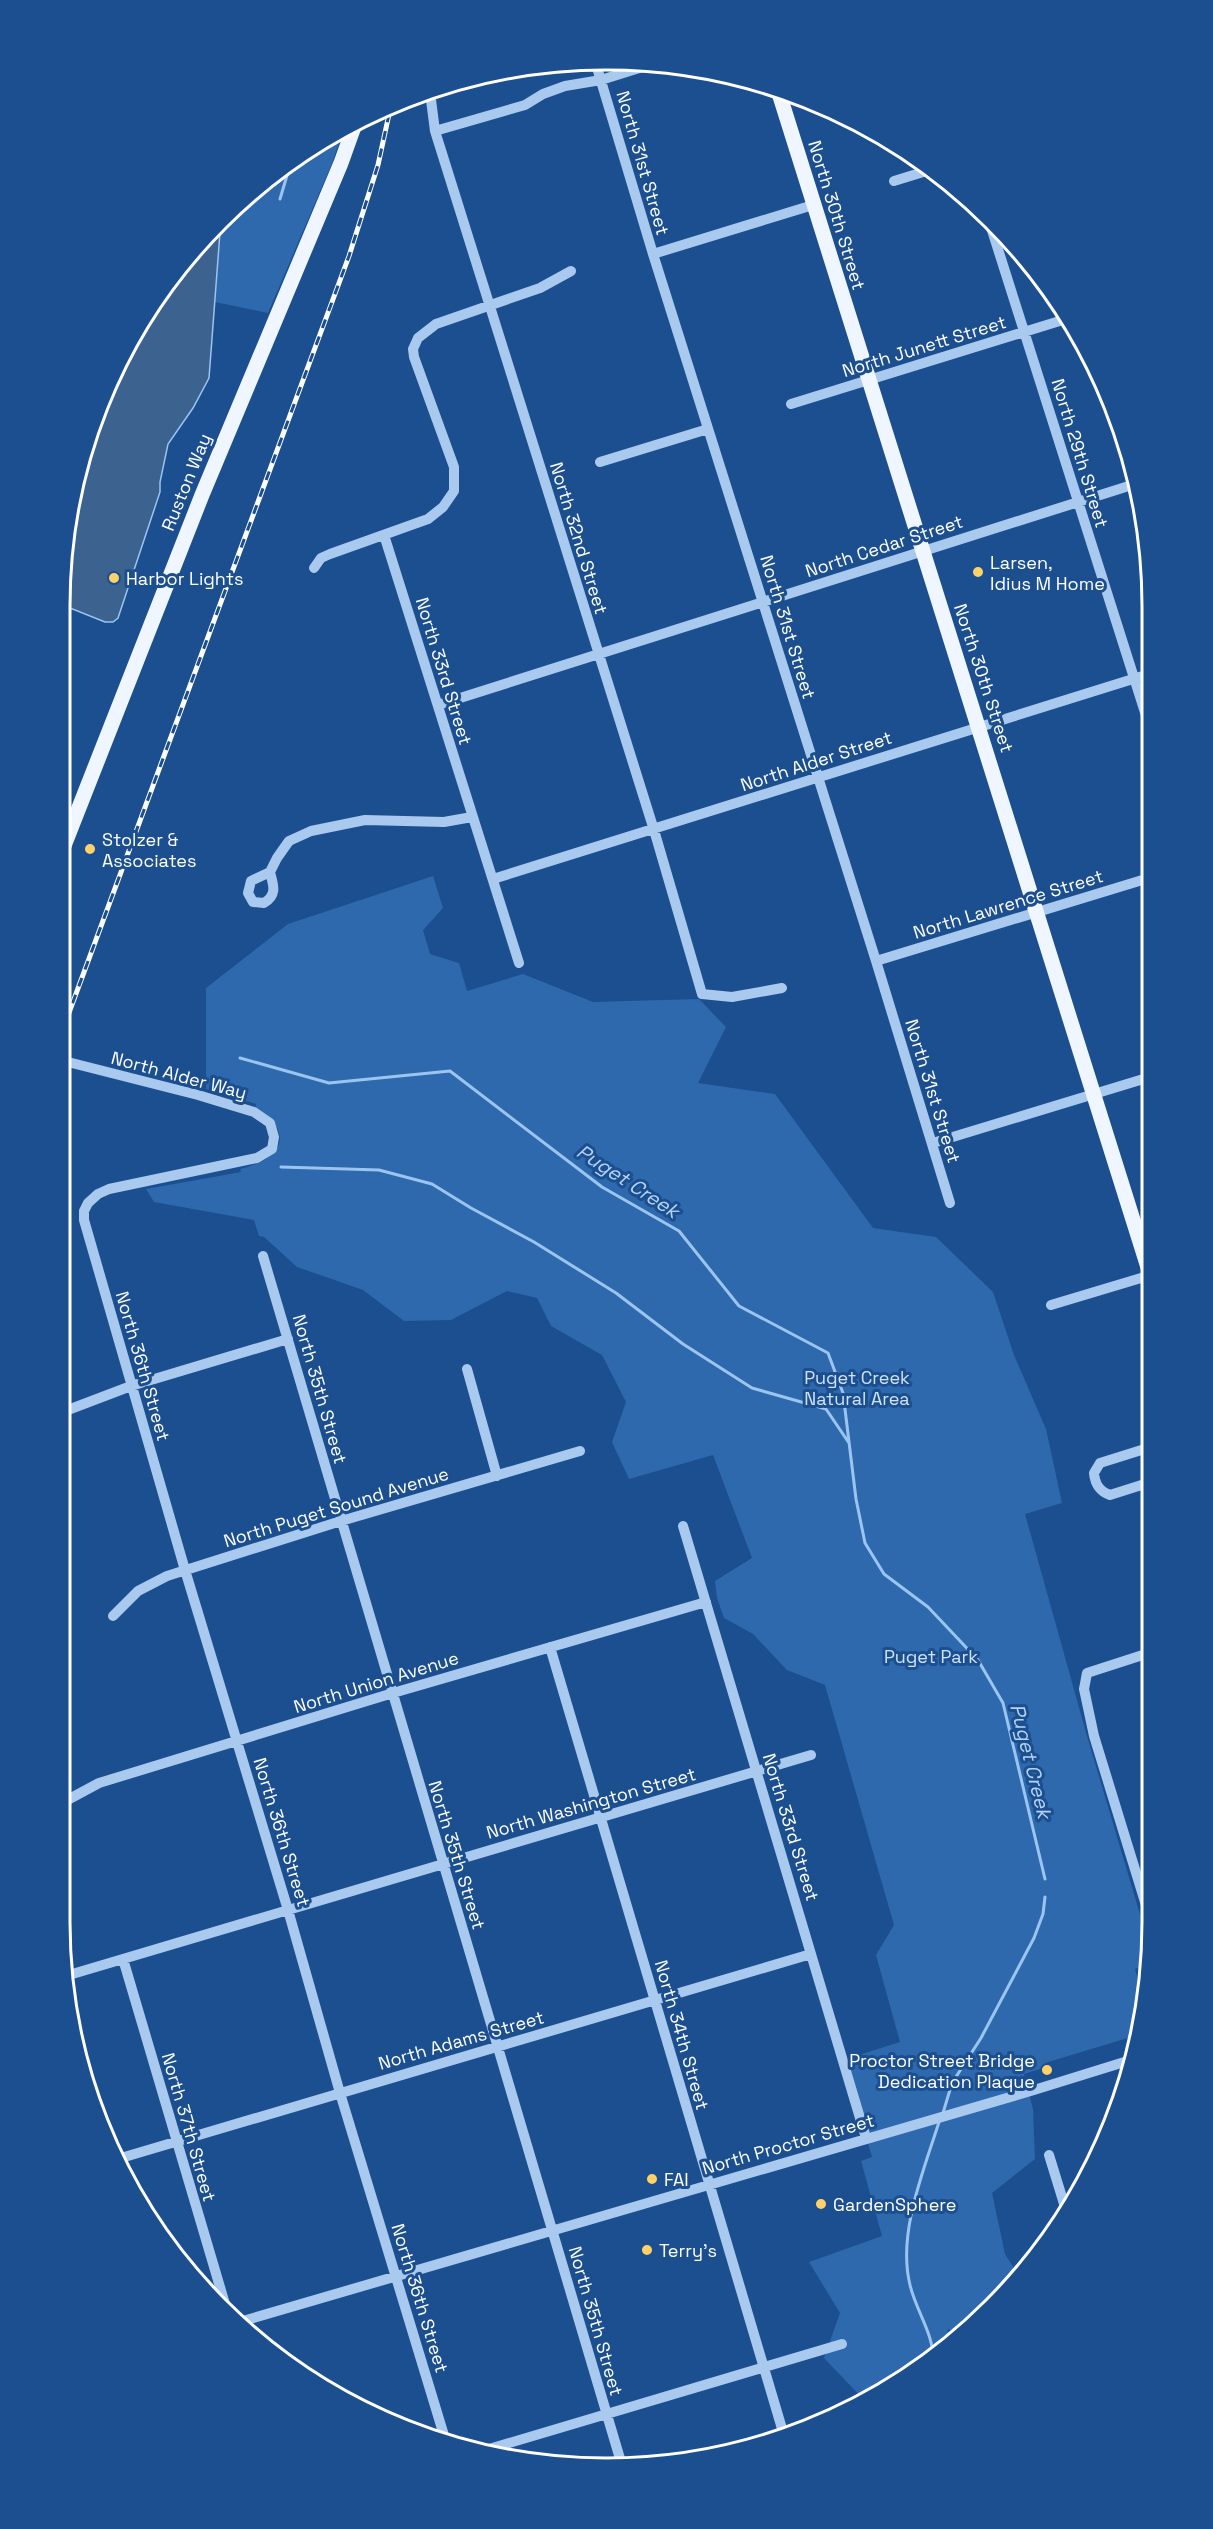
<svg xmlns="http://www.w3.org/2000/svg" width="1213" height="2529" font-family="'Space Grotesk',sans-serif">
	<style>
		.green { fill: #2e69ad }
		.water { fill: #3c6290; stroke: #9cc4f0; stroke-width: 1.5 }
		.lines { fill: none; stroke-linecap: round; stroke-linejoin: round }
		.stream { stroke: #9cc4f0; stroke-width: 3 }
		.minor { stroke: #a9c9ee; stroke-width: 10 }
		.major { stroke: #f0f6ff; stroke-width: 15 }
		.rail-casing { stroke: #fff; stroke-width: 5 }
		.rail { stroke: #1b4f8f; stroke-width: 3; stroke-dasharray: 9; stroke-linecap: butt }
		.poi-dot { fill: #ffd166; stroke: #1b4f8f; stroke-width: 2 }
		.labels { text-anchor: middle; dominant-baseline: central; stroke-width: 6; stroke-linejoin: round; paint-order: stroke }
		.street-label { font-size: 18px; fill: #fff; stroke: #1b4f8f }
		.poi-label { font-size: 18px; fill: #fff; stroke: #1b4f8f; text-anchor: start }
		.park-label { font-size: 18px; fill: #cfe3fa; stroke: #1b4f8f }
		.water-label { font-size: 20px; font-style: italic; fill: #b5d3f5; stroke: #1b4f8f }
		.rim { fill: none; stroke: #fff; stroke-width: 3 }
	</style>
	<rect width="100%" height="100%" fill="#1b4f8f"/>
	<path class="green" d="M 343,130 L 333,161 L 268,313 L 215,302 L 221,219 L 303,152 Z
		M 433,876 L 443,908 L 423,930 L 430,954 L 459,963 L 467,991 L 523,974 L 593,1002 L 699,999 L 726,1027 L 698,1083 L 775,1094 L 873,1228 L 936,1237 L 993,1292 L 1014,1355 L 1046,1429 L 1062,1503 L 1025,1514 L 1087,1736 L 1150,1948 L 1149,1964 L 1135,1969 C 1141,1991 1148,2010 1141,2034 L 1045,2063 L 1046,2067 L 1024,2074 L 1033,2109 L 1035,2159 L 992,2193 L 1005,2254 L 1020,2278 L 962,2334 L 948,2329 L 946,2350 L 939,2356 L 866,2402 L 824,2358 L 840,2313 L 809,2262 L 882,2236 L 861,2161 L 872,2157 L 843,2060 L 900,2042 L 876,1955 L 894,1925 L 825,1685 L 787,1670 L 753,1634 L 724,1618 L 717,1598 L 715,1581 L 752,1558 L 713,1455 L 629,1479 L 612,1442 L 626,1402 L 602,1355 L 551,1326 L 537,1298 L 507,1291 L 451,1320 L 404,1321 L 363,1290 L 297,1267 L 264,1237 L 259,1236 L 254,1220 L 154,1202 L 146,1189 L 241,1172 L 240,1169 C 258,1165 289,1153 277,1128 C 273,1121 262,1114 255,1109 L 256,1104 L 206,1089 L 206,988 L 288,924 Z"/>
	<path class="water" d="M 221,219 L 209,378 L 193,408 L 168,444 L 160,482 L 160,492 L 118,618 L 113,622 L 105,622 L 60,604 L 71,500 L 102,397 L 152,303 Z"/>
	<g class="lines">
		<path class="stream" d="M 280,199 L 291,162
			M 240,1058 L 329,1083 L 450,1071 L 602,1187 L 679,1231 L 739,1306 L 828,1353 L 843,1393 L 856,1499 L 865,1543 L 884,1574 L 928,1607 L 978,1660 L 1003,1703 L 1045,1879
			M 281,1167 L 379,1170 L 432,1184 L 471,1208 L 534,1242 L 616,1293 L 683,1344 L 752,1388 L 826,1409 L 849,1443
			M 943,2113 L 952,2083 L 981,2038 L 1034,1938 L 1043,1914 L 1045,1897
			M 933,2360 C 934,2334 916,2311 910,2285 C 897,2233 924,2170 940,2119"/>
		<path class="minor" d="M 595,61 L 653,254 L 876,961 L 950,1203
			M 430,92 L 435,131 L 654,830 L 702,994 L 732,997 L 782,988
			M 435,131 L 525,105 L 543,94 L 565,86 L 601,80 L 652,64
			M 894,181 L 933,169
			M 990,224 L 1149,725
			M 653,254 L 813,205
			M 791,404 L 1066,319
			M 600,462 L 708,429
			M 384,535 L 519,963
			M 314,568 L 321,558 L 330,554 L 428,519 L 443,507 L 454,491 L 454,467 L 414,357 L 413,349 L 418,338 L 436,324 L 540,288 L 571,271
			M 438,705 L 1135,484
			M 270,872 C 273,884 278,895 264,903 L 253,902 L 248,893 L 251,881 L 270,872 L 277,858 L 289,841 L 311,831 L 365,820 L 444,822 L 472,817
			M 493,879 L 1149,674
			M 876,961 L 1149,878
			M 60,1060 L 198,1095 L 254,1112 L 270,1123 L 274,1137 L 272,1149 L 257,1158 L 109,1189 L 98,1194 L 88,1203 L 84,1211 L 84,1220 L 185,1570 L 288,1910 L 340,2093 L 446,2442
			M 933,1143 L 1150,1077
			M 263,1256 L 621,2462
			M 1051,1305 L 1151,1275
			M 467,1369 L 497,1476
			M 60,1413 L 131,1386 L 288,1339
			M 1151,1447 L 1100,1463 L 1094,1473 C 1095,1484 1099,1491 1110,1495 L 1151,1482
			M 683,1526 L 866,2138
			M 113,1616 L 138,1591 L 167,1576 L 341,1521 L 580,1451
			M 550,1647 L 783,2432
			M 1152,1652 L 1087,1673 L 1084,1689 L 1094,1736 L 1153,1928
			M 60,1804 L 99,1783 L 393,1693 L 706,1602
			M 123,1959 L 225,2304
			M 69,1975 L 811,1755
			M 1049,2155 L 1065,2207
			M 121,2158 L 811,1954
			M 243,2321 L 1034,2090 L 1134,2059
			M 479,2452 L 842,2344"/>
		<path class="major" d="M 778,90 L 1151,1277
			M 60,856 L 202,495 L 341,163 L 355,124"/>
		<defs>
			<path id="rail" d="M 60,1037 L 349,256 L 378,165 L 391,105"/>
		</defs>
		<use href="#rail" class="rail-casing"/>
		<use href="#rail" class="rail"/>
	</g>
	<g class="poi-dot">
		<circle cx="978" cy="572" r="6"/>
		<circle cx="114" cy="578" r="6"/>
		<circle cx="90" cy="849" r="6"/>
		<circle cx="1047" cy="2070" r="6"/>
		<circle cx="652" cy="2179" r="6"/>
		<circle cx="821" cy="2204" r="6"/>
		<circle cx="647" cy="2250" r="6"/>
	</g>
	<g class="labels">
		<g class="street-label">
			<text transform="translate(643 163) rotate(74)">North 31st Street</text>
			<text transform="translate(837 215) rotate(73)">North 30th Street</text>
			<text transform="translate(924 346) rotate(-17)">North Junett Street</text>
			<text transform="translate(1080 453) rotate(73)">North 29th Street</text>
			<text transform="translate(186 482) rotate(-68)">Ruston Way</text>
			<text transform="translate(579 538) rotate(73)">North 32nd Street</text>
			<text transform="translate(884 546) rotate(-18)">North Cedar Street</text>
			<text transform="translate(788 627) rotate(73)">North 31st Street</text>
			<text transform="translate(444 671) rotate(73)">North 33rd Street</text>
			<text transform="translate(984 678) rotate(72)">North 30th Street</text>
			<text transform="translate(816 761) rotate(-18)">North Alder Street</text>
			<text transform="translate(1008 904) rotate(-17)">North Lawrence Street</text>
			<text transform="translate(179 1075) rotate(15)">North Alder Way</text>
			<text transform="translate(933 1091) rotate(73)">North 31st Street</text>
			<text transform="translate(143 1366) rotate(74)">North 36th Street</text>
			<text transform="translate(320 1389) rotate(74)">North 35th Street</text>
			<text transform="translate(336 1507) rotate(-17)">North Puget Sound Avenue</text>
			<text transform="translate(376 1682) rotate(-17)">North Union Avenue</text>
			<text transform="translate(591 1803) rotate(-16)">North Washington Street</text>
			<text transform="translate(791 1827) rotate(73)">North 33rd Street</text>
			<text transform="translate(282 1832) rotate(73)">North 36th Street</text>
			<text transform="translate(457 1855) rotate(73)">North 35th Street</text>
			<text transform="translate(682 2035) rotate(74)">North 34th Street</text>
			<text transform="translate(461 2040) rotate(-16)">North Adams Street</text>
			<text transform="translate(189 2127) rotate(74)">North 37th Street</text>
			<text transform="translate(788 2144) rotate(-16)">North Proctor Street</text>
			<text transform="translate(420 2298) rotate(73)">North 36th Street</text>
			<text transform="translate(596 2321) rotate(74)">North 35th Street</text>
		</g>
		<g class="poi-label">
			<text x="990" y="562">Larsen,<tspan x="990" dy="21">Idius M Home</tspan></text>
			<text x="126" y="578">Harbor Lights</text>
			<text x="102" y="839">Stolzer &amp;<tspan x="102" dy="21">Associates</tspan></text>
			<text x="1035" y="2060" text-anchor="end">Proctor Street Bridge<tspan x="1035" dy="21">Dedication Plaque</tspan></text>
			<text x="664" y="2179">FAI</text>
			<text x="833" y="2204">GardenSphere</text>
			<text x="659" y="2250">Terry's</text>
		</g>
		<g class="park-label">
			<text x="857" y="1377">Puget Creek<tspan x="857" dy="21">Natural Area</tspan></text>
			<text x="931" y="1656">Puget Park</text>
		</g>
		<g class="water-label">
			<text transform="translate(628 1181) rotate(33)">Puget Creek</text>
			<text transform="translate(1031 1761) rotate(76)">Puget Creek</text>
		</g>
	</g>
	<path d="M0 0H1213V2529H0ZM606 70H606A536 536 0 0 1 1142 606V1922A536 536 0 0 1 606 2458H606A536 536 0 0 1 70 1922V606A536 536 0 0 1 606 70Z" fill="#1b4f8f" fill-rule="evenodd"/>
	<path class="rim" d="M606 70H606A536 536 0 0 1 1142 606V1922A536 536 0 0 1 606 2458H606A536 536 0 0 1 70 1922V606A536 536 0 0 1 606 70Z"/>
</svg>
